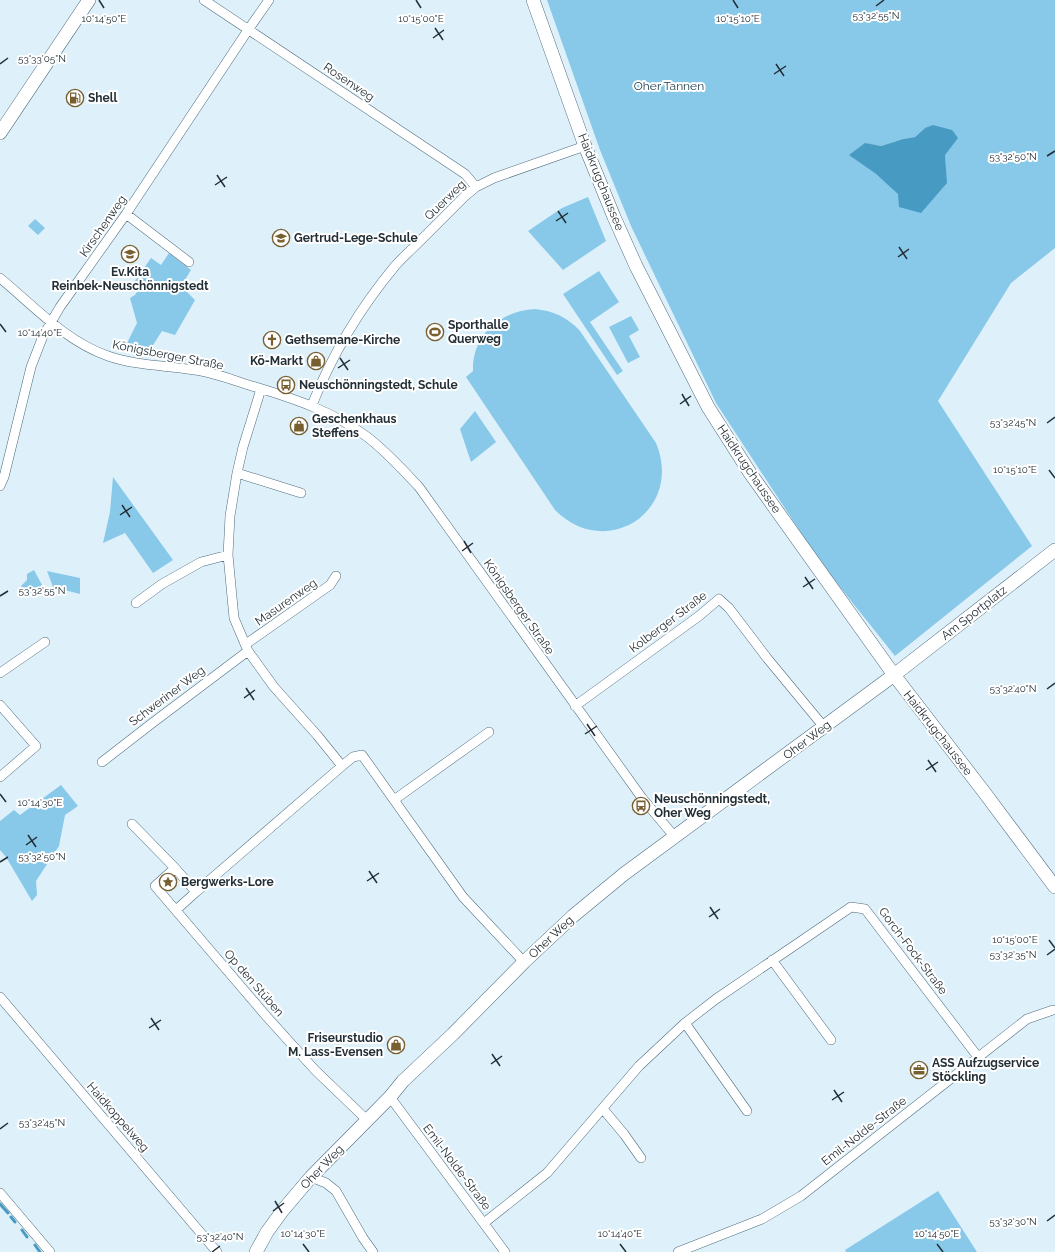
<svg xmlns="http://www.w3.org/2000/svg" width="1055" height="1252" font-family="Raleway,sans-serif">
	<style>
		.green { fill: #88c8e9; fill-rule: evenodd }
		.water { fill: #479bc3 }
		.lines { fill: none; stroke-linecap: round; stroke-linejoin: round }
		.stream { stroke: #479bc3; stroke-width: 3 }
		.street-casing { stroke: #4f6b7b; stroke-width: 10 }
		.secondary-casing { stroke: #4f6b7b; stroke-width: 14 }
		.street { stroke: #fff; stroke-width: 9 }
		.secondary { stroke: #fff; stroke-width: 13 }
		.ticks { fill: none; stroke: #232f36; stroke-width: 1.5 }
		.labels { text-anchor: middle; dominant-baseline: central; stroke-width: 4; stroke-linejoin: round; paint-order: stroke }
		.street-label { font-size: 12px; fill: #232f36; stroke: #fff }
		.park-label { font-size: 12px; fill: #1e4355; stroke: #fff }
		.poi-label { font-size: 12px; font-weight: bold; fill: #232f36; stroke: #fff; text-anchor: start }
		.ticks-label { font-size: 10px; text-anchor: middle; fill: #232f36; stroke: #fff; stroke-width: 4; stroke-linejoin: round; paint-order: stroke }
	</style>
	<rect width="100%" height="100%" fill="#def1fb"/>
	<path class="green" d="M 547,0 L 1055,0 L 1055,248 L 1011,283 L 938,401 L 1032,546 L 895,656 L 820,562 L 716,403 L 631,226 L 600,150 ZM 925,128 L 945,155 L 946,183 L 921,212 L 876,174 L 850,155 L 865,144 L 881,146 L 903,139 L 915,137 Z
		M 588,197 L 606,241 L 563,270 L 528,231 L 562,208 Z
		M 35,219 L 45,228 L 38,235 L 28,226 Z
		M 169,253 L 191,270 L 181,286 L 195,300 L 175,335 L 162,331 L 148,353 L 124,349 L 137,323 L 130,298 L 135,295 L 141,286 L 135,281 L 151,258 L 161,265 Z
		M 599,271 L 619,302 L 590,322 L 623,371 L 617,375 L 563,294 Z
		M 535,309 C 554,311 567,317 580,331 L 656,443 C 684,510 607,562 555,510 L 466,377 L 473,371 C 472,335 500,311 535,309 Z
		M 631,316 L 639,330 L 629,336 L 640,357 L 628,363 L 609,327 Z
		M 475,411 L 496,442 L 471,462 L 460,429 Z
		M 113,477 L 173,560 L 153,573 L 125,533 L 103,543 L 110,512 Z
		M 34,570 L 42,585 L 32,595 L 29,596 L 21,586 L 27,580 L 27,574 Z
		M 47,571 L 80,578 L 80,594 L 53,587 Z
		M 61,785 L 78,806 L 65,815 L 59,846 L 36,881 L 37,895 L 32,901 L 6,857 L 0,850 L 0,821 L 14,810 L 20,815 Z
		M 938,1191 L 977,1252 L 846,1252 L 845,1250 Z"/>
	<path class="water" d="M 933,125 L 952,130 L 958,138 L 945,155 L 947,183 L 921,213 L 899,207 L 898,194 L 876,174 L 849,155 L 865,143 L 881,146 L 903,139 L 915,137 L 925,128 Z"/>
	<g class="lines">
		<path class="stream" d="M 0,1204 L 8,1213
			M 11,1217 L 15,1222
			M 22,1230 L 27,1237
			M 35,1245 L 40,1252"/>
		<defs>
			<path id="street" d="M 204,0 L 465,174 L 476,187
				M 126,214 L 189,262
				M 0,278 C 34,306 65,341 108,356 C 139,367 174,365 206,372 C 224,376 241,383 259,388 C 298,400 333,412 366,436 C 386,451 402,469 419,487 L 642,798 L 674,836
				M 261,389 L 243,447 L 237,473 L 230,516 L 228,555 L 234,618 L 248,651 L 274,687 L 317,735 L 342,766
				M 312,405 C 332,355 360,308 395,266 C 402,258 411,250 419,242 C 434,227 449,212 464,197 L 476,187 L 494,178 L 585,146
				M 237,473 L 301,493
				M 0,486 L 4,477 L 31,367 L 43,336 L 60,307 L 126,214 L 248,30 L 269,0
				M 136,603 L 162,584 L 201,562 L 228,555
				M 246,644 L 330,585 L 336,576
				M 0,673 L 45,642
				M 0,705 L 36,746 L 0,777
				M 575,706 L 699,616 L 719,599 L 729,608 L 767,658 L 824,727
				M 102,762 L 151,724 L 248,651
				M 394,800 L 489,732
				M 132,824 L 175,868
				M 176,910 L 196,892
				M 772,960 L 831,1040
				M 0,997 L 217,1252
				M 685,1023 L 747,1111
				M 390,1097 L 505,1252
				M 603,1109 L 624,1134 L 641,1158
				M 367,1120 L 315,1070 L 267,1017 L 155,886 L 175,868 L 196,892 L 342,766 L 353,757 L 362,755 L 463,897 L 524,962
				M 311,1177 L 326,1183 L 336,1191 L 363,1238 L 373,1252
				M 0,1193 L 50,1252
				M 484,1223 L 547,1173 L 639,1066 L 685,1023 L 716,999 L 851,907 L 865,909 L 978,1057
				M 678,1252 L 762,1219 L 801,1196 L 1027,1019 L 1053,1010"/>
			<path id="secondary" d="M 533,0 L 585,146 L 614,217 L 636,266 L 708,407 L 750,473 L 894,675 L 984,792 L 1055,887
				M 0,133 L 89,0
				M 256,1252 L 267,1232 L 283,1210 L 311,1177 L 390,1097 L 403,1081 L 453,1034 L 524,962 L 573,916 L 624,874 L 894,675 L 1055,550"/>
		</defs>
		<use href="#street" class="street-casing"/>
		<use href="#secondary" class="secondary-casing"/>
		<use href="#street" class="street"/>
		<use href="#secondary" class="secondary"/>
	</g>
	<path class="ticks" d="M 99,0 L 104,8M 416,0 L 421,8M 733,0 L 738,8M 876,6 L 884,0M 435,28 L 443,40M 433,38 L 444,30M 0,64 L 8,58M 776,64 L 784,76M 774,74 L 786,66M 1047,156 L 1055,151M 217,175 L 225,187M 215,185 L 227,177M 558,211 L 566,223M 556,221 L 568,213M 899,247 L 907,259M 898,257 L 909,249M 0,324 L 6,332M 340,358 L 348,370M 338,368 L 350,360M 682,394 L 689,406M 680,404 L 691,396M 1047,423 L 1055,417M 1049,470 L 1055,478M 122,505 L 130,517M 120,515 L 132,507M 464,541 L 471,553M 462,551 L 473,543M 805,577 L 813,589M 803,587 L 815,579M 0,596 L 8,591M 246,688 L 254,700M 1047,689 L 1055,683M 244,698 L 255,690M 587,724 L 595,736M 585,734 L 597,726M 928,760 L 936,772M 926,770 L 938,762M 0,794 L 6,802M 28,835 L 36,847M 26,845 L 37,837M 0,862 L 8,857M 369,871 L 377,883M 367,881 L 379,873M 710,907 L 718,919M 709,917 L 720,909M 1049,940 L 1055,948M 1047,955 L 1055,949M 151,1018 L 159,1030M 149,1028 L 161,1020M 492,1054 L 500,1066M 491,1064 L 502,1056M 834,1090 L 842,1102M 832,1100 L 844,1092M 0,1129 L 8,1123M 275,1201 L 282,1213M 273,1211 L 284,1203M 1047,1221 L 1055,1215M 303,1244 L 309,1252M 620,1244 L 626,1252M 937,1244 L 943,1252M 212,1252 L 220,1246"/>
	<defs>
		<symbol id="fuel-ring" viewBox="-11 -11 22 22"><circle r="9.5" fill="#fff" stroke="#785f30" stroke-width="1.5"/><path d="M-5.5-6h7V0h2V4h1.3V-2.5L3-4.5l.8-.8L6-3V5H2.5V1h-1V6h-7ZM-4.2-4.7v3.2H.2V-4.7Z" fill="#785f30"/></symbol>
		<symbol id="school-ring" viewBox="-11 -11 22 22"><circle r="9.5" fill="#fff" stroke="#785f30" stroke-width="1.5"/><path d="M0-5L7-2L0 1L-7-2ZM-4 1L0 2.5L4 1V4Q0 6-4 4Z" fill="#785f30"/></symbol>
		<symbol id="stadium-ring" viewBox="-11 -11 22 22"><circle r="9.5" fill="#fff" stroke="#785f30" stroke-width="1.5"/><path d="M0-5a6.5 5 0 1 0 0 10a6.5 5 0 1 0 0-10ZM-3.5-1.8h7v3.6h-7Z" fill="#785f30"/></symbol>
		<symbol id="church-ring" viewBox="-11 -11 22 22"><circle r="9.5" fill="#fff" stroke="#785f30" stroke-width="1.5"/><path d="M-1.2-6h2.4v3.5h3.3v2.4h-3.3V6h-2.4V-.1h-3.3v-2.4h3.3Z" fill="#785f30"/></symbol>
		<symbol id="shop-ring" viewBox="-11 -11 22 22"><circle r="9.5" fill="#fff" stroke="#785f30" stroke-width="1.5"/><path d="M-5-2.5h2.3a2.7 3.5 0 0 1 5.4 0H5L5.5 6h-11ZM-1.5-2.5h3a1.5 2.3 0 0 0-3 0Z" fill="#785f30"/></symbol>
		<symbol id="bus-ring" viewBox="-11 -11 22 22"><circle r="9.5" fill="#fff" stroke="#785f30" stroke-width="1.5"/><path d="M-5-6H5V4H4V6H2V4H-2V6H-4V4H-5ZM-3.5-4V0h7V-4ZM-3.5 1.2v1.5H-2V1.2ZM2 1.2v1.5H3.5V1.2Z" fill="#785f30"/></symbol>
		<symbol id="sight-ring" viewBox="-11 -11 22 22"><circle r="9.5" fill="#fff" stroke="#785f30" stroke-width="1.5"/><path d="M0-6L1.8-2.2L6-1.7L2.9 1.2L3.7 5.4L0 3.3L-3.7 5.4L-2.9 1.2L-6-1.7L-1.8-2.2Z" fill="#785f30"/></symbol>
		<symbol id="office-ring" viewBox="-11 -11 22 22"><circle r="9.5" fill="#fff" stroke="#785f30" stroke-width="1.5"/><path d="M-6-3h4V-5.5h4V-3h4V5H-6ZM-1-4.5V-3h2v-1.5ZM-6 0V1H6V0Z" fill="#785f30"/></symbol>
	</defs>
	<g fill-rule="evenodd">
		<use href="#fuel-ring" x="65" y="88" width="20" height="20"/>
		<use href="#school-ring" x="271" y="228" width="20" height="20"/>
		<use href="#school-ring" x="120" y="244" width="20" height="20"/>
		<use href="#stadium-ring" x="425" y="322" width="20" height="20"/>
		<use href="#church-ring" x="262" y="330" width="20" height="20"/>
		<use href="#shop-ring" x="306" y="351" width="20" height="20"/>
		<use href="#bus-ring" x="276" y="375" width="20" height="20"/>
		<use href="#shop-ring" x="289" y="416" width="20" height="20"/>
		<use href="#bus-ring" x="631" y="796" width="20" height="20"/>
		<use href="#sight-ring" x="158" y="872" width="20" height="20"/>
		<use href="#shop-ring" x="386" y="1035" width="20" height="20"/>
		<use href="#office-ring" x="909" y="1060" width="20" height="20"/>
	</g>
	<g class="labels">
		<g class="street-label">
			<text transform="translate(349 82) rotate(34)">Rosenweg</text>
			<text transform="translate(601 182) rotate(68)">Haidkrugchaussee</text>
			<text transform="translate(445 200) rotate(-44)">Querweg</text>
			<text transform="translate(103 226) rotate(-55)">Kirschenweg</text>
			<text transform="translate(168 355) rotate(11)">Königsberger Straße</text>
			<text transform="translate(749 469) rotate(56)">Haidkrugchaussee</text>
			<text transform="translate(286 602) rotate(-35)">Masurenweg</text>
			<text transform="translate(519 607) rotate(55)">Königsberger Straße</text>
			<text transform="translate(974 613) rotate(-38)">Am Sportplatz</text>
			<text transform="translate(668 622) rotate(-37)">Kolberger Straße</text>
			<text transform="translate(167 696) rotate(-37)">Schweriner Weg</text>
			<text transform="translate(938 733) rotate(52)">Haidkrugchaussee</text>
			<text transform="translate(807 740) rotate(-37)">Oher Weg</text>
			<text transform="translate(551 937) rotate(-43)">Oher Weg</text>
			<text transform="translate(913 951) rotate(53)">Gorch-Fock-Straße</text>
			<text transform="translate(254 983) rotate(49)">Op den Stüben</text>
			<text transform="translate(118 1117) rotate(49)">Haidkoppelweg</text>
			<text transform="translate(864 1131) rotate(-38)">Emil-Nolde-Straße</text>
			<text transform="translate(322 1167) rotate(-46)">Oher Weg</text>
			<text transform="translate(457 1167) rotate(53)">Emil-Nolde-Straße</text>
		</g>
		<g class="park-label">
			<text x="669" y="86">Oher Tannen</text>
		</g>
		<g class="poi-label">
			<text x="88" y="98">Shell</text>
			<text x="294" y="238">Gertrud-Lege-Schule</text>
			<text x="130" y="272" text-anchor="middle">Ev.Kita<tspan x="130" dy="14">Reinbek-Neuschönnigstedt</tspan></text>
			<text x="448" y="325">Sporthalle<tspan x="448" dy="14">Querweg</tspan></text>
			<text x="285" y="340">Gethsemane-Kirche</text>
			<text x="303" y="361" text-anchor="end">Kö-Markt</text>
			<text x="299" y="385">Neuschönningstedt, Schule</text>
			<text x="312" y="419">Geschenkhaus<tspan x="312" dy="14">Steffens</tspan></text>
			<text x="654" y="799">Neuschönningstedt,<tspan x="654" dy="14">Oher Weg</tspan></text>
			<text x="181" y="882">Bergwerks-Lore</text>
			<text x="383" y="1038" text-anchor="end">Friseurstudio<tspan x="383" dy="14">M. Lass-Evensen</tspan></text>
			<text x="932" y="1063">ASS Aufzugservice<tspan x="932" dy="14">Stöckling</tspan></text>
		</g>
	</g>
	<g class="ticks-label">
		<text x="876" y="19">53°32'55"N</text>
		<text x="104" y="22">10°14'50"E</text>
		<text x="421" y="22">10°15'00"E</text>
		<text x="738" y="22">10°15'10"E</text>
		<text x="42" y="62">53°33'05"N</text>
		<text x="1013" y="160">53°32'50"N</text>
		<text x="40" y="336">10°14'40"E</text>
		<text x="1013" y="426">53°32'45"N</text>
		<text x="1015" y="473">10°15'10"E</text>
		<text x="42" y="594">53°32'55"N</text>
		<text x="1013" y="692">53°32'40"N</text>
		<text x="40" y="806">10°14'30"E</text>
		<text x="42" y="860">53°32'50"N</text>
		<text x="1015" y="943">10°15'00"E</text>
		<text x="1013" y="958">53°32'35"N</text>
		<text x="42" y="1126">53°32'45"N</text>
		<text x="1013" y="1225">53°32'30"N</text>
		<text x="303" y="1237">10°14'30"E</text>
		<text x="620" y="1237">10°14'40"E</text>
		<text x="937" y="1237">10°14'50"E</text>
		<text x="220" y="1240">53°32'40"N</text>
	</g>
</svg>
